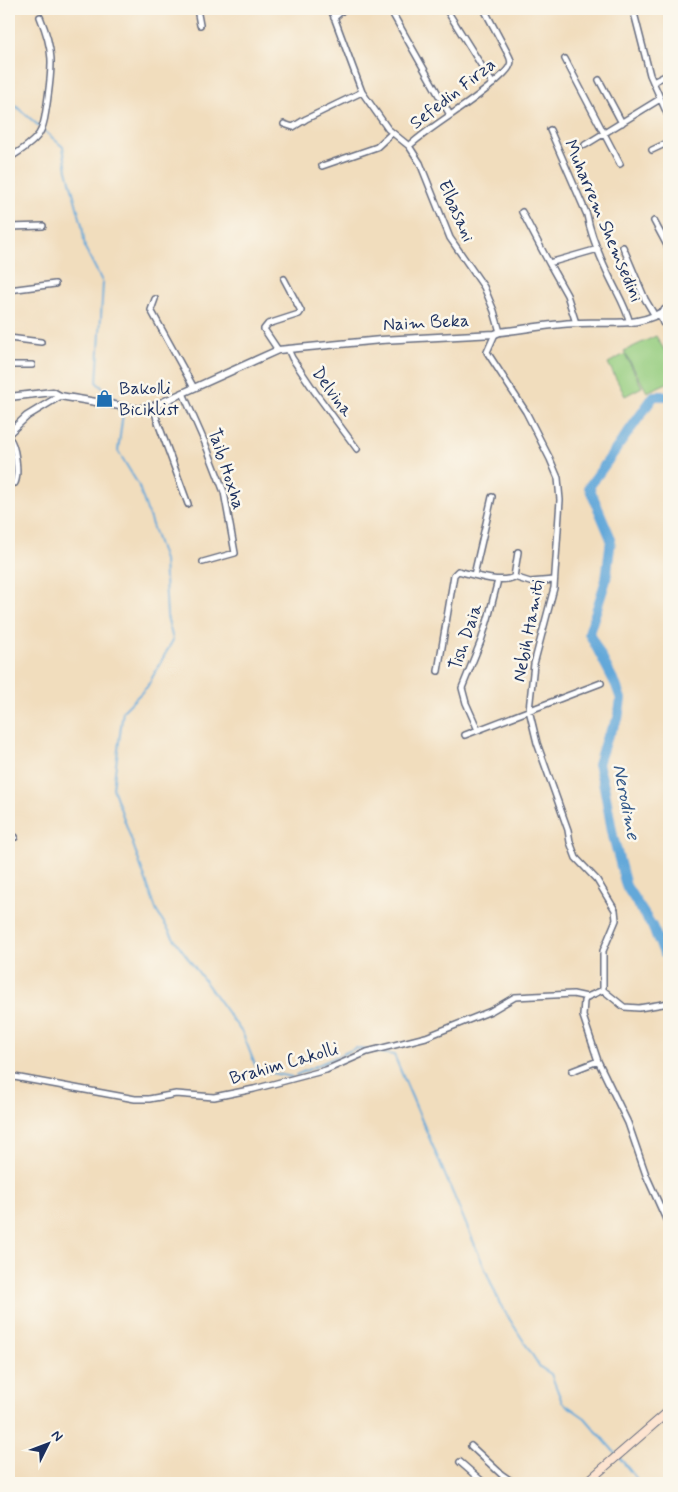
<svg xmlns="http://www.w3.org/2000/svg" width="678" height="1492" font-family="Mynerve,sans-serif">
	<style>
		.green { fill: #96cd80; stroke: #587e6f }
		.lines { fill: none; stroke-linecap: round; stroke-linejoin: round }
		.stream { stroke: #63a8d9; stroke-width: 2 }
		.river { stroke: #63a8d9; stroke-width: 10 }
		.minor-casing { stroke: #666c7f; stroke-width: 8 }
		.tertiary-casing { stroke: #666c7f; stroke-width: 9 }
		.secondary-casing { stroke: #666c7f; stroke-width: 10 }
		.minor { stroke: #fff; stroke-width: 5 }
		.tertiary { stroke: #fff; stroke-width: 6 }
		.secondary { stroke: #fde4d0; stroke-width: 8 }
		.labels { text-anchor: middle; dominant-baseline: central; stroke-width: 5; stroke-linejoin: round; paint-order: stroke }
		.street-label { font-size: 18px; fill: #1b2f5e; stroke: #fbf7ec }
		.poi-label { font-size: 18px; fill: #1b2f5e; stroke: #fbf7ec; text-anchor: start }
		.water-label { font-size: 19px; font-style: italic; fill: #345989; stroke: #fbf7ec }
	</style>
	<rect width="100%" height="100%" fill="#fbf7ec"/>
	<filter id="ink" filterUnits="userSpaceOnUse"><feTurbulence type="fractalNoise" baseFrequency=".02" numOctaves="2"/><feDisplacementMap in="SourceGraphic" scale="10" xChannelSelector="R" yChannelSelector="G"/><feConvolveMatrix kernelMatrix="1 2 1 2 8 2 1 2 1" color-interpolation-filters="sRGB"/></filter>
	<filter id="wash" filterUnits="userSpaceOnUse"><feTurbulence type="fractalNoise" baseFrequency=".0096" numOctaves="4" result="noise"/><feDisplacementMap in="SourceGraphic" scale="20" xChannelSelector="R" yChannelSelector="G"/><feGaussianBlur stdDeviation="1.12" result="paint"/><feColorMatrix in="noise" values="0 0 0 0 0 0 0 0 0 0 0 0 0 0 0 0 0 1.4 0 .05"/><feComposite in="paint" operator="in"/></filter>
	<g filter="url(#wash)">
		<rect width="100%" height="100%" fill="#f1ddbd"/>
		<path class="green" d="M 656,336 L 669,358 L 669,382 L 647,392 L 624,351 Z
			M 625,354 L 642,387 L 625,396 L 608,363 Z"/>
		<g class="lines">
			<path class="stream" d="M 9,100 L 63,147 L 67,170 L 82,225 L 85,248 L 103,283 L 97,383 L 121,404
				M 122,408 L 123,413 L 118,451 L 138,484 L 164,560 L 167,616 L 173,640 L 147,687 L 123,711 L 113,788 L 157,912 L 175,940 L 243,1034 L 257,1070 L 292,1077
				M 375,1052 L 394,1055 L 500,1304 L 540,1367 L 551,1374 L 562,1402 L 585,1418 L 616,1454
				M 296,1075 L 356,1048 L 366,1050
				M 619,1457 L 640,1483"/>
			<path class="river" d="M 669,396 L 654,396 L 589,487 L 611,539 L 606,580 L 589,633 L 616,685 L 621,699 L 618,719 L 606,739 L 598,764 L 604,786 L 613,836 L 626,886 L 652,926 L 664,953 L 669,951"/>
		</g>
	</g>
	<g filter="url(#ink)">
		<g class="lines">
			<defs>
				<path id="minor" d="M 197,9 L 200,25
					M 331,9 L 362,92 L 388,129 L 409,146 L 420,163 L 450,238 L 484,287 L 494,311 L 500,332
					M 390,9 L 450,115
					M 446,9 L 493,84
					M 633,9 L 650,75 L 669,118
					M 334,18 L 344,9
					M 565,59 L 620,164
					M 599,80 L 622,123
					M 653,82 L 669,74
					M 284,124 L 293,127 L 306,119 L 362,92
					M 550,130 L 587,215 C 591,237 603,264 613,284 C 620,298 626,308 630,323
					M 585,145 L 660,99
					M 409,146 C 437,121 470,105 497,80 C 501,76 508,71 510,65 C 512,61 510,58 508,54 L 484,9
					M 652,150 L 669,142
					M 9,158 C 19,152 32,144 39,134 C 45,125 45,114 47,104 C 52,67 55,53 40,17
					M 322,166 L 377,147 L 392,133
					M 522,212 L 549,263
					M 654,221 L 669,249
					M 9,227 L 43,226
					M 623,247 L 645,299 L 655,316 L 660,315 L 663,323 L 669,324
					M 9,290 L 55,284
					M 155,299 L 151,310 L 194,388
					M 576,323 L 567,295 L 549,263 L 598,249
					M 495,334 L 487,352 L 526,412 L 550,459 L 558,478 L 560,500 L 554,588 L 534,664 L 529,710 L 537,743 L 568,830 L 570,842 L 576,858 L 597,880 L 615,910 L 616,920 L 603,951 L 603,990
					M 9,338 L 41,342
					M 288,349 L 292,358 L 315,392 L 357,449
					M 278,350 L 264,329 L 268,324 L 299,314 L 301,311 L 284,279
					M 9,365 L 32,365
					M 183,393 L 205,443 L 224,492 L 235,553 L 203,562
					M 154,406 L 157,420 L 188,504
					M 9,438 C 16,445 19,474 15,483
					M 474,575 L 492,497
					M 514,577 L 518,552
					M 438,671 L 454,575 L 458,571 C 473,575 501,584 514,577 L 530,582 L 554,580
					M 478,730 L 466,703 L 462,688 L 481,641 L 488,619 L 498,580
					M 465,735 L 601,683
					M 9,836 L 15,837
					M 669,1003 L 639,1008 L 624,1007 L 603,990 L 587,997 L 584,1001 L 583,1016 L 598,1061 L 628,1123 L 646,1175 L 669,1226
					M 572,1071 L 598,1061
					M 9,1076 L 135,1099 L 149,1099 L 176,1094 L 214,1097 L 254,1089 L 326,1070 L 367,1052 L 426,1037 L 491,1011 L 515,997 L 573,994 L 587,997
					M 471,1446 L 501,1474 L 514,1483
					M 460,1462 L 484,1483"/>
				<path id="tertiary" d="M 9,397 L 53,392 L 60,396 L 138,409 L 154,406 L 278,350 L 381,340 L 495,334 L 500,332 C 525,329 551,324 577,323 C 608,321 642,329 669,307
					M 9,433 L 27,416 L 60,396"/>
				<path id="secondary" d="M 586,1483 L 669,1411"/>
			</defs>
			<use href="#minor" class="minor-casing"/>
			<use href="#tertiary" class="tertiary-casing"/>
			<use href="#secondary" class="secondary-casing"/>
			<use href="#minor" class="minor"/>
			<use href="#tertiary" class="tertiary"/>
			<use href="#secondary" class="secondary"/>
		</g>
	</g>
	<defs>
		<symbol id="shop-bare" viewBox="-9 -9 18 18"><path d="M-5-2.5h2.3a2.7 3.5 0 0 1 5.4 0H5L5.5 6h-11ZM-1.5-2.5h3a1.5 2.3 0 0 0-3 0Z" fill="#1f6fb2" stroke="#fbf7ec" stroke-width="2.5" paint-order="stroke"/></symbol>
	</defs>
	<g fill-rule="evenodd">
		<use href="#shop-bare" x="92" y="386" width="25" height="25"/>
	</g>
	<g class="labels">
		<g class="street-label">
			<text transform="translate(453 94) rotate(-38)">Sefedin Firza</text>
			<text transform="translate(456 211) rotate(66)">Elbasani</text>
			<text transform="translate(603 221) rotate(67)">Muharrem Shemsedini</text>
			<text transform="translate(426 323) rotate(-3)">Naim Beka</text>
			<text transform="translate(332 392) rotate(54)">Delvina</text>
			<text transform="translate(226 469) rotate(72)">Taib Hoxha</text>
			<text transform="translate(529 631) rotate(-79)">Nebih Hamiti</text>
			<text transform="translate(466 637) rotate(-71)">Tish Daia</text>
			<text transform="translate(284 1064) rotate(-16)">Brahim Cakolli</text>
		</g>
		<g class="poi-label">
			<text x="119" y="389">Bakolli<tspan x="119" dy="21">Biciklist</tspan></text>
		</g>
		<g class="water-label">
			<text transform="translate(626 802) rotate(79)">Nerodime</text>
		</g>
	</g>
	<rect width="678" height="1492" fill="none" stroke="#fbf7ec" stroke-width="30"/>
	<g transform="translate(48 1444) rotate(48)" stroke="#fbf7ec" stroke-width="4" paint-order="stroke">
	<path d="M0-4L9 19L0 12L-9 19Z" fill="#1b2f5e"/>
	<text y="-8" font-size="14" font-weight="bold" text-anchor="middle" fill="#1b2f5e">N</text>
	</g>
</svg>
